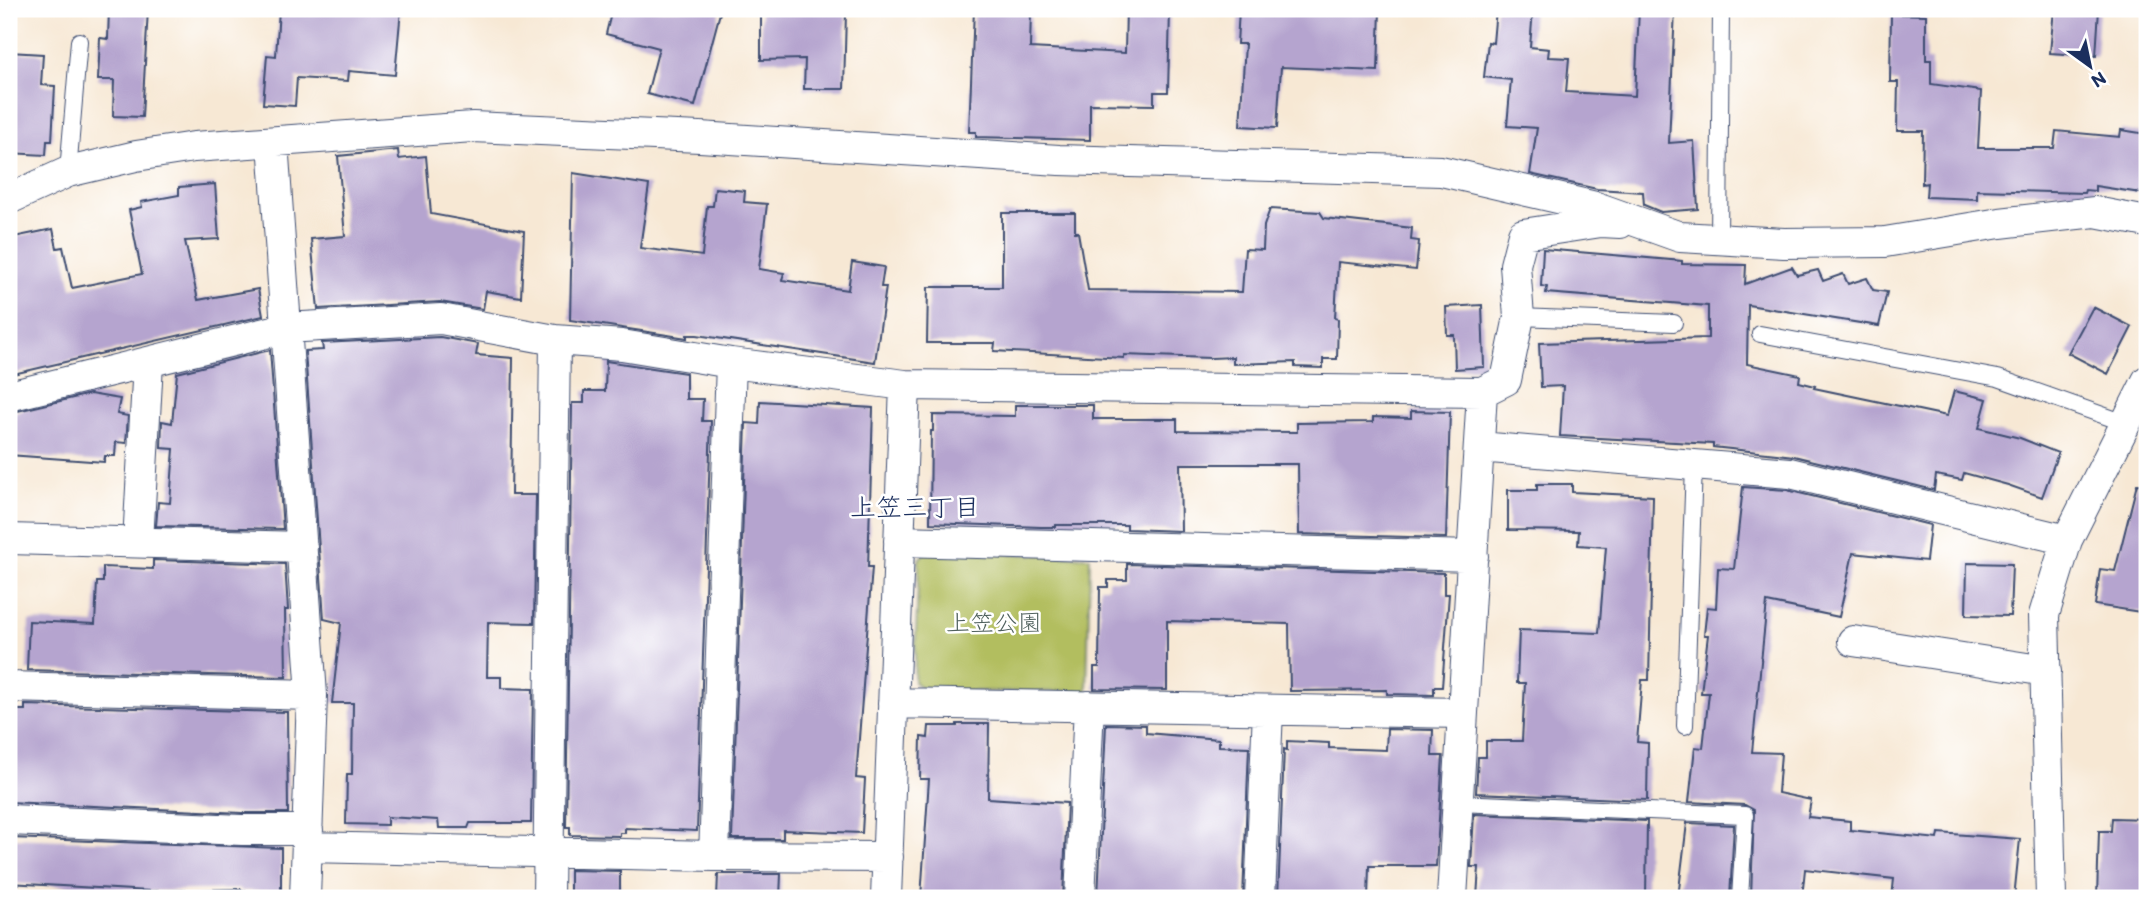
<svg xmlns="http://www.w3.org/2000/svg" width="2156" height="907" font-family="Itim,'Klee One',sans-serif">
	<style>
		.green { fill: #b2be5f; stroke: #66765e; stroke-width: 2 }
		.building { fill: #b5a4cf }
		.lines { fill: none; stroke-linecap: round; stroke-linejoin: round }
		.service-casing { stroke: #3c4b70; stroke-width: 18 }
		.minor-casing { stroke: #3c4b70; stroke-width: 32 }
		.service { stroke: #fff; stroke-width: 16 }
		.minor { stroke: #fff; stroke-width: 30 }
		.labels { text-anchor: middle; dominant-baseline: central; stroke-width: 5; stroke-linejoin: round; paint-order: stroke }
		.park-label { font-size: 24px; fill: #50615e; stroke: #fff }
		.neighbourhood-label { font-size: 26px; fill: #1b2f5e; stroke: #fff }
	</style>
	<rect width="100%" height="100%" fill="#fff"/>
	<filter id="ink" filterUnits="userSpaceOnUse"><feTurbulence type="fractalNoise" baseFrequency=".0143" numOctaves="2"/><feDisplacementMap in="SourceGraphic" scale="14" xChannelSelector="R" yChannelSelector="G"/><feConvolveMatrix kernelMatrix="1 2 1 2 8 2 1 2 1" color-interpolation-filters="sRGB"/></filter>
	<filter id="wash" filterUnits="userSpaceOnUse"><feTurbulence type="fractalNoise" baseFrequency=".00686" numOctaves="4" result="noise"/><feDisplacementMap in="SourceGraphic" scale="28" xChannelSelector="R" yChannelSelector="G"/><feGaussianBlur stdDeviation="1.57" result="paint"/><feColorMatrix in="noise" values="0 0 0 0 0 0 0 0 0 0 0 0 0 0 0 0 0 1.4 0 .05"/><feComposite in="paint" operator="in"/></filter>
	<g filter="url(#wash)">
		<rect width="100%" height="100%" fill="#f7e8d4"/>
		<path class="green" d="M 926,551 L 1090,557 L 1087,692 L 926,691 L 914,682 L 919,559 Z"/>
		<g id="blocks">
			<path class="building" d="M 109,9 L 148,9 L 142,117 L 113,116 L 114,80 L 98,80 L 100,38 L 108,39 Z
				M 279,9 L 401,9 L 395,75 L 349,71 L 348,81 L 297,78 L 295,106 L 263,104 L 267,55 L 276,56 Z
				M 612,9 L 721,9 L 695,106 L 647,94 L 659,48 L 606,34 Z
				M 761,9 L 846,12 L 844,89 L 804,89 L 805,59 L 761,60 Z
				M 974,9 L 1031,9 L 1030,48 L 1125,53 L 1126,9 L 1170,9 L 1168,92 L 1154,92 L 1154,105 L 1090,104 L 1090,140 L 976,137 L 976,132 L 969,132 Z
				M 1239,9 L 1380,9 L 1378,71 L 1281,67 L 1277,128 L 1240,126 L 1245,44 L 1237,44 Z
				M 1496,9 L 1533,9 L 1530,47 L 1549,49 L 1548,57 L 1569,58 L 1566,92 L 1635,96 L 1639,9 L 1675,9 L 1669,143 L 1694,141 L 1698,209 L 1661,212 L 1644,205 L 1643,192 L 1597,189 L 1530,174 L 1537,128 L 1507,126 L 1511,80 L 1484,77 L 1488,42 L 1493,43 Z
				M 2054,9 L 2099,9 L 2096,56 L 2050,53 Z
				M 1891,14 L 1926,15 L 1926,60 L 1931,60 L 1931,84 L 1981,91 L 1978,148 L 2054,148 L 2056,131 L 2120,137 L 2121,130 L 2147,134 L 2147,194 L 2095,186 L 2095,191 L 2085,190 L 2084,193 L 1977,190 L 1977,199 L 1926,197 L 1927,183 L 1922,184 L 1923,131 L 1897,131 L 1898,82 L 1890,82 Z
				M 9,52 L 43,54 L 41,85 L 55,86 L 52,141 L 47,141 L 46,155 L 9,153 Z
				M 398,150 L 399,159 L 426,156 L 431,214 L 524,231 L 521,297 L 486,291 L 483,309 L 440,302 L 318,309 L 311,239 L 345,236 L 338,156 Z
				M 573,173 L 649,185 L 640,248 L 702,256 L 707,206 L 713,206 L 715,188 L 745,191 L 744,202 L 767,204 L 759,269 L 784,273 L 782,280 L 848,290 L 852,262 L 884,267 L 881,287 L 886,287 L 875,362 L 697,335 L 687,335 L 687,338 L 570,320 Z
				M 215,184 L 219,239 L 185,241 L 198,300 L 258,289 L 263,316 L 9,375 L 9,238 L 53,229 L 57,248 L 63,247 L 72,288 L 142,274 L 129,210 L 142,207 L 141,202 L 179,195 L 179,187 Z
				M 1270,209 L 1320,212 L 1324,218 L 1412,228 L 1411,240 L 1419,241 L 1416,270 L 1338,262 L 1335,318 L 1338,319 L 1337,359 L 1323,359 L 1323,368 L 1295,367 L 1295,362 L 1233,364 L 1233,357 L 1211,358 L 1124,355 L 1124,358 L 994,351 L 995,343 L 927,343 L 928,287 L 1002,287 L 1002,213 L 1075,213 L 1075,232 L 1078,232 L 1088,290 L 1242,292 L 1245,249 L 1263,250 L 1264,226 Z
				M 1543,249 L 1682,261 L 1682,264 L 1746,265 L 1745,284 L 1792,267 L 1797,275 L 1818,270 L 1823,281 L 1843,274 L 1848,284 L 1867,278 L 1873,290 L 1887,292 L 1879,326 L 1748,305 L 1747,364 L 1800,375 L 1799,382 L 1815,386 L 1814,388 L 1947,416 L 1954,391 L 1987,399 L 1979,428 L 2020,438 L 2058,453 L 2042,497 L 2008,485 L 1964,473 L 1962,480 L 1936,475 L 1934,490 L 1794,456 L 1713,447 L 1713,444 L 1560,436 L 1563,386 L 1541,387 L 1539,343 L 1708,338 L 1708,306 L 1546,293 L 1547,287 L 1541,286 Z
				M 1482,305 L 1484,367 L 1455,369 L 1454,335 L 1447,335 L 1446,307 Z
				M 2093,307 L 2132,327 L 2108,374 L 2068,353 Z
				M 440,337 L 478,344 L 476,355 L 513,358 L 511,495 L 536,495 L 534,623 L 488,622 L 487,677 L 501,677 L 501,688 L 533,689 L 531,823 L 470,823 L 468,828 L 439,828 L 438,820 L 387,817 L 387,825 L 346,824 L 347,774 L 352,774 L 353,703 L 332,703 L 341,623 L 324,619 L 305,351 L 323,350 L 322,343 Z
				M 270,350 L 283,529 L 156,526 L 158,502 L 170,503 L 174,449 L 161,448 L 162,421 L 172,423 L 177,373 Z
				M 606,361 L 686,373 L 686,399 L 703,399 L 702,421 L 711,421 L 697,831 L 625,828 L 625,833 L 620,833 L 620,836 L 570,835 L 570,827 L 566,827 L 572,403 L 584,403 L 584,391 L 605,391 Z
				M 90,394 L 120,399 L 117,414 L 128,416 L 126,443 L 116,442 L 115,456 L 105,456 L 104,462 L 9,455 L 9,413 Z
				M 760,401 L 873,408 L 868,567 L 872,567 L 856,778 L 865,779 L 862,833 L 783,830 L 783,839 L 732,839 L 746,423 L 759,424 Z
				M 1015,405 L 1093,405 L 1093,419 L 1177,419 L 1177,431 L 1297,432 L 1297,423 L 1373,422 L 1373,417 L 1411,418 L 1411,411 L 1450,412 L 1446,538 L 1299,534 L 1298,464 L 1180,464 L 1181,531 L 1127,529 L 1127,525 L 1056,525 L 1056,527 L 1041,527 L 930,523 L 931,431 L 933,431 L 933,415 L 1015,416 Z
				M 1537,484 L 1572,484 L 1572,492 L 1653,496 L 1649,680 L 1642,680 L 1637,742 L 1648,743 L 1647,800 L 1476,793 L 1478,757 L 1486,757 L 1486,741 L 1522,741 L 1525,683 L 1517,683 L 1519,630 L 1599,633 L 1606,547 L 1578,545 L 1579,531 L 1508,530 L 1508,490 L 1537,490 Z
				M 2137,484 L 2147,485 L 2147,613 L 2095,605 L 2100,569 L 2115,571 Z
				M 1743,487 L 1787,490 L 1930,525 L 1926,561 L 1853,553 L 1839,617 L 1767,602 L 1752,752 L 1781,753 L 1778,793 L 1811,800 L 1808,817 L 1850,821 L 1850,830 L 1938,839 L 1939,833 L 2020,839 L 2014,898 L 1892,898 L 1894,879 L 1805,869 L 1802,898 L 1751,898 L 1754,810 L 1745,805 L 1689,802 L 1695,747 L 1703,748 L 1709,693 L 1701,693 L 1708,635 L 1704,635 L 1707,607 L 1716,608 L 1718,568 L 1734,569 Z
				M 153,560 L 285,564 L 288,610 L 285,610 L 286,677 L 27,670 L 29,621 L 95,624 L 97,582 L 103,582 L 103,567 L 153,569 Z
				M 1967,563 L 2012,564 L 2010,616 L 1966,615 Z
				M 1127,564 L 1444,573 L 1444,594 L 1449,594 L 1442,687 L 1434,687 L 1434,695 L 1387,694 L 1387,690 L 1290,691 L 1289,624 L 1167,621 L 1167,690 L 1094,689 L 1094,667 L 1099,667 L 1100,587 L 1108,587 L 1108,580 L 1127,580 Z
				M 25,705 L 287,712 L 288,813 L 242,813 L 9,802 L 9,710 L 25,710 Z
				M 957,724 L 989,724 L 988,798 L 1067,803 L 1063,898 L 921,898 L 929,779 L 920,779 L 921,737 L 928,738 L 929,726 L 957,726 Z
				M 1106,724 L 1146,725 L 1146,733 L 1219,739 L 1219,746 L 1249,747 L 1243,898 L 1098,898 Z
				M 1387,729 L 1433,730 L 1432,756 L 1443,756 L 1436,866 L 1369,866 L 1368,898 L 1278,898 L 1284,749 L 1287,750 L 1287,741 L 1329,743 L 1329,748 L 1386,750 Z
				M 1474,814 L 1647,821 L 1646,898 L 1477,898 L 1479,867 L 1471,867 Z
				M 2112,818 L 2147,819 L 2147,898 L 2097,898 L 2099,831 L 2111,831 Z
				M 1687,823 L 1734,825 L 1730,898 L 1678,898 Z
				M 10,838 L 281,848 L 281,891 L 241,891 L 241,889 L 150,891 L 9,883 Z
				M 570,870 L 620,871 L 620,898 L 570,898 Z
				M 718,874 L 781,874 L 780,898 L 717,898 Z"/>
		</g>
	</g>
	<g filter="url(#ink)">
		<use href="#blocks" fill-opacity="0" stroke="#3c4b70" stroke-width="2"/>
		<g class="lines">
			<defs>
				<path id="service" d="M 68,172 L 79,41
					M 1719,239 L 1721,9
					M 1519,317 L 1674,323
					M 1760,334 L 1998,378 L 2125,423
					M 1685,726 L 1694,465
					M 1458,803 L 1745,815 L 1740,898"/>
				<path id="minor" d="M 273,142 L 312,695 L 305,898
					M 9,199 L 68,172 L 136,156 L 194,147 L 473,127 L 700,137 L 1059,160 L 1441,171 L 1596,207 L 1680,237 L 1784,243 L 1885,242 L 2000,223 L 2095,212 L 2147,222
					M 9,396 L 286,328 L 441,319 L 555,340 L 622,345 L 731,363 L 905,385 L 1482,392 L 1506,380 L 1519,317 L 1515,265 L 1523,234 L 1601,222 L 1620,223
					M 1479,447 L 1790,473 L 2067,540
					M 9,539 L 302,547
					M 899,541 L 1473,556
					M 138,542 L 148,363
					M 1853,641 L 2046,671
					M 9,687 L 312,695
					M 893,703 L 1463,713
					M 9,820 L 242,830 L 308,830
					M 307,847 L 714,856 L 888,857
					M 714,856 L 731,363
					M 548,898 L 555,340
					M 886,898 L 905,385
					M 1080,898 L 1089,706
					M 1260,898 L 1268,710
					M 1452,898 L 1482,392
					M 2051,898 L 2044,615 L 2067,540 L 2147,381"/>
			</defs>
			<use href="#service" class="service-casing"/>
			<use href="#minor" class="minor-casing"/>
			<use href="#service" class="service"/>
			<use href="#minor" class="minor"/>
		</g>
	</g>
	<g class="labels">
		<g class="park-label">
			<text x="994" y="622">上笠公園</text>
		</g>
		<g class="neighbourhood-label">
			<text x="915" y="507">上笠三丁目</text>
		</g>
	</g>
	<rect width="2156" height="907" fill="none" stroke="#fff" stroke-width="35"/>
	<g transform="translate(2090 66) rotate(147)" stroke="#ffffff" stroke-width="5" paint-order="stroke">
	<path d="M0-5L12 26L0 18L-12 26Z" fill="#1b2f5e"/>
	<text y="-10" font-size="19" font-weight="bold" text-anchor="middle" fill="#1b2f5e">N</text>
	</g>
</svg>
